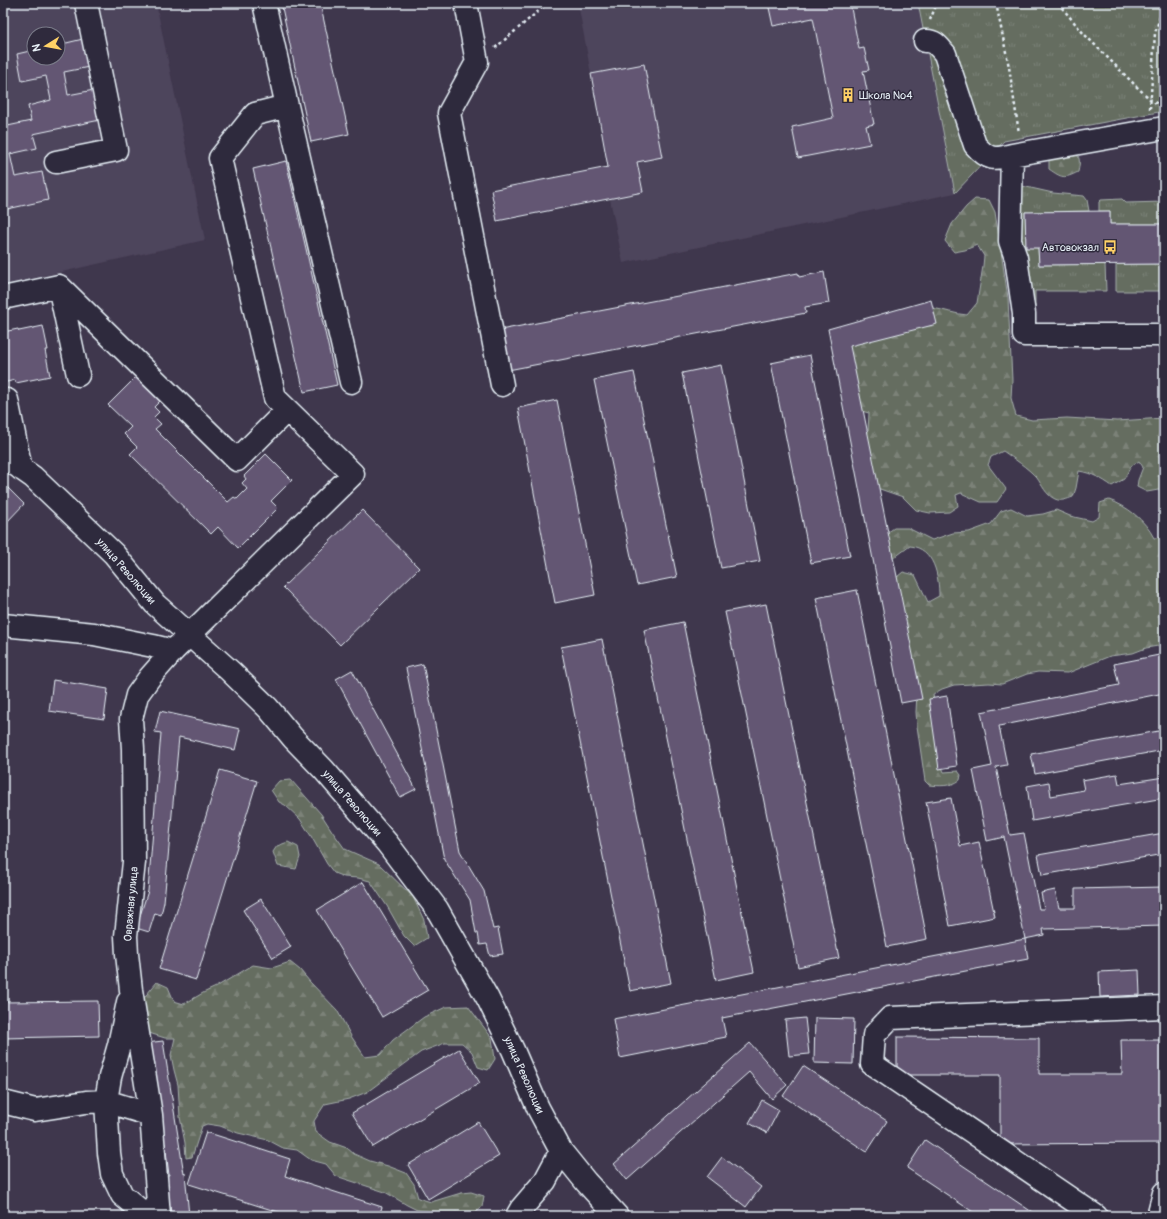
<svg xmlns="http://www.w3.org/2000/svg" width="1167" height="1219" font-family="Pangolin,sans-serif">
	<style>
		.built { fill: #4d445b; fill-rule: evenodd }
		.grass { fill: url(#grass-tufts); stroke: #a6afac }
		.forest { fill: url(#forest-firs); stroke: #a6afac }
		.building { fill: #645673; stroke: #e8f1f8 }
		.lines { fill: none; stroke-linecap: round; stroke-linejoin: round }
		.minor-casing { stroke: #e8f1f8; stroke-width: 25 }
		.path { stroke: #e8f1f8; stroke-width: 2.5; stroke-dasharray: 3 3; stroke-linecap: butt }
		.minor { stroke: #2f2a3d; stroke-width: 22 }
		.labels { text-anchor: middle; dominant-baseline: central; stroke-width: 3; stroke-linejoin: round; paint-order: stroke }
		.poi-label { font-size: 11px; fill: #e8f1f8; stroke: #2f2a3d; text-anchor: start }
		.street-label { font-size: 11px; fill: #e8f1f8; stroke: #2f2a3d }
	</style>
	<defs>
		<pattern id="grass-tufts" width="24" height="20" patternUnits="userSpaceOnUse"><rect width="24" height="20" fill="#656d61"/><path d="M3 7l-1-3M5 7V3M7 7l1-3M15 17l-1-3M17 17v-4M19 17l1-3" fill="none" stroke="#7b8278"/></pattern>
		<pattern id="forest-firs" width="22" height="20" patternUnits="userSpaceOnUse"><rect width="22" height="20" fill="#656d61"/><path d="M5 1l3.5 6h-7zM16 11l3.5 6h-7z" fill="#7b8278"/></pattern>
	</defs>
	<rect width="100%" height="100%" fill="#3f374d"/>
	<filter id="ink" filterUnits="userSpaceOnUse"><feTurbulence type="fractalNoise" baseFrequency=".025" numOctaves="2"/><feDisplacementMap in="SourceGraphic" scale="8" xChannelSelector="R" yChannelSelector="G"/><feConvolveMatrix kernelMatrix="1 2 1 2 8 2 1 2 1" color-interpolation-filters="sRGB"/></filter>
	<g filter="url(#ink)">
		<path class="built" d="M 3,3 L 156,3 L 205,240 L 3,285 ZM 34,34 L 58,34 L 58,58 L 34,58 Z
			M 578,3 L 918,3 L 955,193 L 623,263 L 610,199 L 608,167 Z"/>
		<path class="grass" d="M 918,3 L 1164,3 L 1164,111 L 1004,141 L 955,193 Z
			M 1022,186 L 1053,193 L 1084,196 L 1087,200 L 1089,211 L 1025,212 L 1026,247 L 1038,248 L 1039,265 L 1105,264 L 1106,291 L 1035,291 L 1035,311 L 1028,291 L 1015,244 Z
			M 1122,199 L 1126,203 L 1164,202 L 1164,224 L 1110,224 L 1110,211 L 1099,211 L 1099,202 L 1101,200 Z
			M 1116,264 L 1164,264 L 1164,291 L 1116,291 Z"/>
		<path class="forest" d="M 1073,150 C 1081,157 1080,162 1078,172 C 1064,179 1062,178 1049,169 L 1049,158 Z
			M 975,199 L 989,200 L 995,212 L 1008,298 L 1012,380 L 1011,398 L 1016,416 L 1032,420 L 1067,418 L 1117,421 L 1164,418 L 1164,489 L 1147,492 L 1137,487 L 1138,480 L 1143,467 L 1139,461 L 1131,466 L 1124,479 L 1112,486 C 1102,479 1092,473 1079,471 L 1076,488 L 1073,497 C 1067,499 1061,502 1055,499 C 1046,495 1042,485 1037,478 C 1027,467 1014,459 1003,451 L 991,457 L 988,465 L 1006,489 L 997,502 L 981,502 L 961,493 L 956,495 L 958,506 L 949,512 L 930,513 L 916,510 L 903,497 L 874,487 L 864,446 L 868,432 L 869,413 L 854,409 L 848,330 L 932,308 C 945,310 954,314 967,315 L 977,303 L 983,266 L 984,256 L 977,245 L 965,250 L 954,252 L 945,241 L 952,224 L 966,207 Z
			M 1109,500 C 1127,506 1145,520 1154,538 L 1164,537 L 1164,645 L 1146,648 L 1133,653 L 1110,656 L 1068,673 L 1038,672 L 1027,674 L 1002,684 L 989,683 L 954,685 L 942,689 L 933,694 L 942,767 L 944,772 L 958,771 L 961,775 L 960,780 C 951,787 939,786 929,785 L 925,781 L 917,726 L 916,712 L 917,693 L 892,581 L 903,572 L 915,575 L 928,602 L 939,596 C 939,576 934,548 910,546 L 895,557 L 883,558 L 884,535 L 894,528 L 908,528 L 932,540 L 953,533 L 969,532 L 991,524 L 1001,511 L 1011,508 L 1027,516 L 1043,514 L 1056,510 L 1070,516 L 1092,521 L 1099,517 L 1100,503 Z
			M 291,780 L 321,814 L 332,831 L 345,849 L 379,864 L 413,897 L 424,920 L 427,938 L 414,946 L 404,936 L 387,906 L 370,881 L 358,878 L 344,877 L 334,873 L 327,864 L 311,836 L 300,819 L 285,805 L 279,802 L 271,790 L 279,781 Z
			M 288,842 L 298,847 L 300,857 L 296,869 L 278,866 L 273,852 L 277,846 Z
			M 290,962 L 300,970 L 310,982 L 337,1010 L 351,1036 L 365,1057 L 380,1055 L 393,1040 L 424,1017 L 446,1007 L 468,1006 L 492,1038 L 495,1059 L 488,1070 L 478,1067 L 472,1052 L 462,1043 L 445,1043 L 421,1052 L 367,1092 L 349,1099 L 325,1104 L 314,1121 L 316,1132 L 330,1142 L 347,1148 L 354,1154 L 370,1161 L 388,1166 L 406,1173 L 414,1184 L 418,1198 L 431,1202 L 461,1193 L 471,1192 L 484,1196 L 482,1207 L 472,1216 L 441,1216 L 433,1212 L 417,1210 L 407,1205 L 385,1192 L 336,1176 L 326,1164 L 311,1160 L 297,1150 L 283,1148 L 268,1140 L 238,1133 L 220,1126 L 207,1124 L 202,1126 L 192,1157 L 186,1158 L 185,1143 L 180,1117 L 178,1085 L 174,1070 L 171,1055 L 175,1038 L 165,1038 L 149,1033 L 140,1016 L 142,1000 L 157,982 L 168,987 L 174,1001 L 184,1004 L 203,993 L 216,987 L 253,965 L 272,968 Z"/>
		<path class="building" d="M 281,3 L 320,3 L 349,134 L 311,142 Z
			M 768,3 L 850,3 L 859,49 L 864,48 L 869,70 L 863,71 L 874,124 L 866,126 L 870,144 L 798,158 L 792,127 L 833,118 L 813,18 L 773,26 Z
			M 83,39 L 89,67 L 64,72 L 68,95 L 94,90 L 100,120 L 33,134 L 37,148 L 10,154 L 15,177 L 42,172 L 48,200 L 3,210 L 3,127 L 31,121 L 28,106 L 51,100 L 46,76 L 22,81 L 17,54 L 34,50 L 34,58 L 58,58 L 58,45 Z
			M 644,64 L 662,157 L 637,162 L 643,192 L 497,221 L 491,190 L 608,167 L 591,74 Z
			M 286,161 L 337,385 L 304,392 L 253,169 Z
			M 1110,211 L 1110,224 L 1164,224 L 1164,264 L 1039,265 L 1038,248 L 1026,248 L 1025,212 Z
			M 824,272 L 829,303 L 805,307 L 806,313 L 508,370 L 500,330 L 798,273 L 799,277 Z
			M 931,300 L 937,324 L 850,346 L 922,699 L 901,703 L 828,329 Z
			M 43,326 L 48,350 L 45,350 L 50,376 L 16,383 L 15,380 L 3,383 L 3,332 L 18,329 L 19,331 Z
			M 810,355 L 850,556 L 811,563 L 771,363 Z
			M 721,365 L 760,561 L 721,568 L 682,373 Z
			M 634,372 L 677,577 L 637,585 L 594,380 Z
			M 136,377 L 160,401 L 154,407 L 159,412 L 154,417 L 161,424 L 155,429 L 228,502 L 234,497 L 237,499 L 247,489 L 242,483 L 246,479 L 244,476 L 266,454 L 292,480 L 271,501 L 278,508 L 238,548 L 218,527 L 211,534 L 130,454 L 137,447 L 124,434 L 131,427 L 108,405 Z
			M 557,400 L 595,595 L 555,603 L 518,408 Z
			M 5,485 L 24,504 L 6,523 L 3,520 L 3,487 Z
			M 362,510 L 419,568 L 340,645 L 283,587 Z
			M 857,590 L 927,939 L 887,947 L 816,598 Z
			M 766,604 L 839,958 L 798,967 L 725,612 Z
			M 683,622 L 754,972 L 716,980 L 644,630 Z
			M 602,639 L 671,983 L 630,991 L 561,647 Z
			M 1164,654 L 1164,693 L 999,726 L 1007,765 L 996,767 L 1010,835 L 1024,833 L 1039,909 L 1044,909 L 1041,893 L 1055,890 L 1059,908 L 1075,908 L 1075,889 L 1164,887 L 1164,926 L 1043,929 L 1044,935 L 1025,939 L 1004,837 L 987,841 L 973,770 L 992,766 L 981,712 L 1119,685 L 1114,664 Z
			M 423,664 L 460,851 L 484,891 L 493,929 L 498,928 L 503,954 L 490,956 L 487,944 L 480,945 L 478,933 L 476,933 L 470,900 L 444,859 L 406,668 Z
			M 352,670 L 416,789 L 400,797 L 336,679 Z
			M 53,680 L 108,689 L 104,719 L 49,711 Z
			M 947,696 L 957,766 L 939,769 L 929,699 Z
			M 160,711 L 240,729 L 235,750 L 179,737 L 164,902 L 161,915 L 155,913 L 149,932 L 136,928 L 148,891 L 161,733 L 155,732 Z
			M 1164,730 L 1164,750 L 1035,774 L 1031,754 Z
			M 220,770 L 257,781 L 196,980 L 159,969 Z
			M 1117,774 L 1119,784 L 1164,777 L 1164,798 L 1032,821 L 1027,786 L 1049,782 L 1051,796 L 1084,790 L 1082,780 Z
			M 951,798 L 960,846 L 979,842 L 995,917 L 950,926 L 926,802 Z
			M 1164,833 L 1164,854 L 1042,875 L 1038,855 Z
			M 363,882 L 428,990 L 382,1017 L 317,910 Z
			M 261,899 L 291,947 L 273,958 L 243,910 Z
			M 1025,939 L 1028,959 L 722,1018 L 726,1037 L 620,1058 L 613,1019 Z
			M 1139,970 L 1140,995 L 1100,997 L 1099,972 Z
			M 98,1001 L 99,1036 L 3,1038 L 3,1002 Z
			M 805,1018 L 809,1054 L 789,1056 L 785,1020 Z
			M 815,1018 L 854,1019 L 853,1064 L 814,1063 Z
			M 897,1037 L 1039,1038 L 1039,1074 L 1122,1074 L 1121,1040 L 1162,1040 L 1162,1143 L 1000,1144 L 1000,1075 L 897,1075 Z
			M 163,1041 L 184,1174 L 185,1173 L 189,1216 L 170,1216 L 166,1175 L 169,1175 L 165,1143 L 162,1144 L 146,1043 Z
			M 750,1043 L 787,1085 L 772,1099 L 749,1072 L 627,1180 L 614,1164 Z
			M 459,1049 L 480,1083 L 373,1147 L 352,1113 Z
			M 803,1066 L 887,1121 L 867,1152 L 783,1096 Z
			M 762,1100 L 779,1110 L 767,1133 L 749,1123 Z
			M 478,1122 L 499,1156 L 428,1199 L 408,1165 Z
			M 206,1132 L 290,1159 L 285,1176 L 382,1207 L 379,1216 L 291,1216 L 189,1184 Z
			M 925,1140 L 1038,1216 L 979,1216 L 907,1168 Z
			M 722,1157 L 761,1187 L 746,1207 L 707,1177 Z"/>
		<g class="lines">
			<defs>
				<path id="minor" d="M 264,3 L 287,106 L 351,382
					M 466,3 L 477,62 L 449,113 L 502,385
					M 925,41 C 935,40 939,47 945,54 L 975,145 C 988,160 994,160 1012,155 L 1164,128
					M 1012,155 L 1010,241 L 1016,258 L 1024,314 L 1024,335 L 1164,335
					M 56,162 L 116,150 L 86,3
					M 59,286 L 78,375
					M 3,298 L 59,286 L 237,460 L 287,410
					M 7,400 L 21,469
					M 3,456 L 33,477 L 114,554 L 155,604 L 230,671 L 268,708 L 293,738 L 324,770 L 387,843 L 437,909 L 488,999 L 513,1050 L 538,1108 L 561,1151 L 586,1182 L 617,1216
					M 3,625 L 94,634 L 153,646 L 173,651
					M 128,1002 L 119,1045 L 110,1077 L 106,1101 L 109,1153 L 112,1174 L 122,1195 L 147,1216
					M 3,1102 L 35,1110 L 86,1102 L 106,1101 L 151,1115
					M 159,1216 L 151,1115 L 131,990 L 127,954 L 126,936 L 134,862 L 133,749 L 131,719 L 137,695 L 150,677 L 173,651 L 353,474 L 275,398 L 220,158 L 255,114 L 287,106
					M 517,1216 L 521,1209 L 545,1181 L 561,1151
					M 1096,1216 L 872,1064 L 874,1035 L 890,1018 L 1164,1007
					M 1158,1216 L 1164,1193"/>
			</defs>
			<use href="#minor" class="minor-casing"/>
			<path class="path" d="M 996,3 L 1009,67 L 1019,133
				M 1058,3 L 1084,34 L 1137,87 L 1150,99 L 1162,107
				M 930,20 L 937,3
				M 495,48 L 548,3
				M 1150,109 L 1155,33 L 1164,4"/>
			<use href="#minor" class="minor"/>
		</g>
	</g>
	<defs>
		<symbol id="building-bare" viewBox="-9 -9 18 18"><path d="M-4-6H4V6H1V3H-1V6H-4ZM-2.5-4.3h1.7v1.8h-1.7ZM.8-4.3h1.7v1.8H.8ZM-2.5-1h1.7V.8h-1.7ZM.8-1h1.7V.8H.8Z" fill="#ffd166" stroke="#2f2a3d" stroke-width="2.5" paint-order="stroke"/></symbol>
		<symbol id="bus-bare" viewBox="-9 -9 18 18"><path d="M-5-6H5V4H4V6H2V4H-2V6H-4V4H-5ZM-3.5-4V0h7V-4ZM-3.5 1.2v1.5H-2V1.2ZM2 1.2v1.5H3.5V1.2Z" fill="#ffd166" stroke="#2f2a3d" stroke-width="2.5" paint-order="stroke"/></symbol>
	</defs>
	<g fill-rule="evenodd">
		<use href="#building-bare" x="838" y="85" width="20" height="20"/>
		<use href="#bus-bare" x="1100" y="237" width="20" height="20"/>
	</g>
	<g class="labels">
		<g class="poi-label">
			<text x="859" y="95">Школа №4</text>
			<text x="1099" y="247" text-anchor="end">Автовокзал</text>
		</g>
		<g class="street-label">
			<text transform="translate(126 571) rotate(49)">улица Революции</text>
			<text transform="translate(352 803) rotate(49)">улица Революции</text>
			<text transform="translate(131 904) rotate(-85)">Овражная улица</text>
			<text transform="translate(524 1075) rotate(66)">улица Революции</text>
		</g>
	</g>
	<rect width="1167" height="1219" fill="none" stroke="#2f2a3d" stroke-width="16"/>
	<rect x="8" y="8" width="1151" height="1203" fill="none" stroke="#e8f1f8" stroke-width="1.5" filter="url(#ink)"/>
	<g transform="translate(46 46) rotate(259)"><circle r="19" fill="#2f2a3d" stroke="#797a88"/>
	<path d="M0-3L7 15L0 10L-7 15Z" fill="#ffd166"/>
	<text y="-6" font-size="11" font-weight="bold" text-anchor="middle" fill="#e8f1f8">N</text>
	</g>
</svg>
